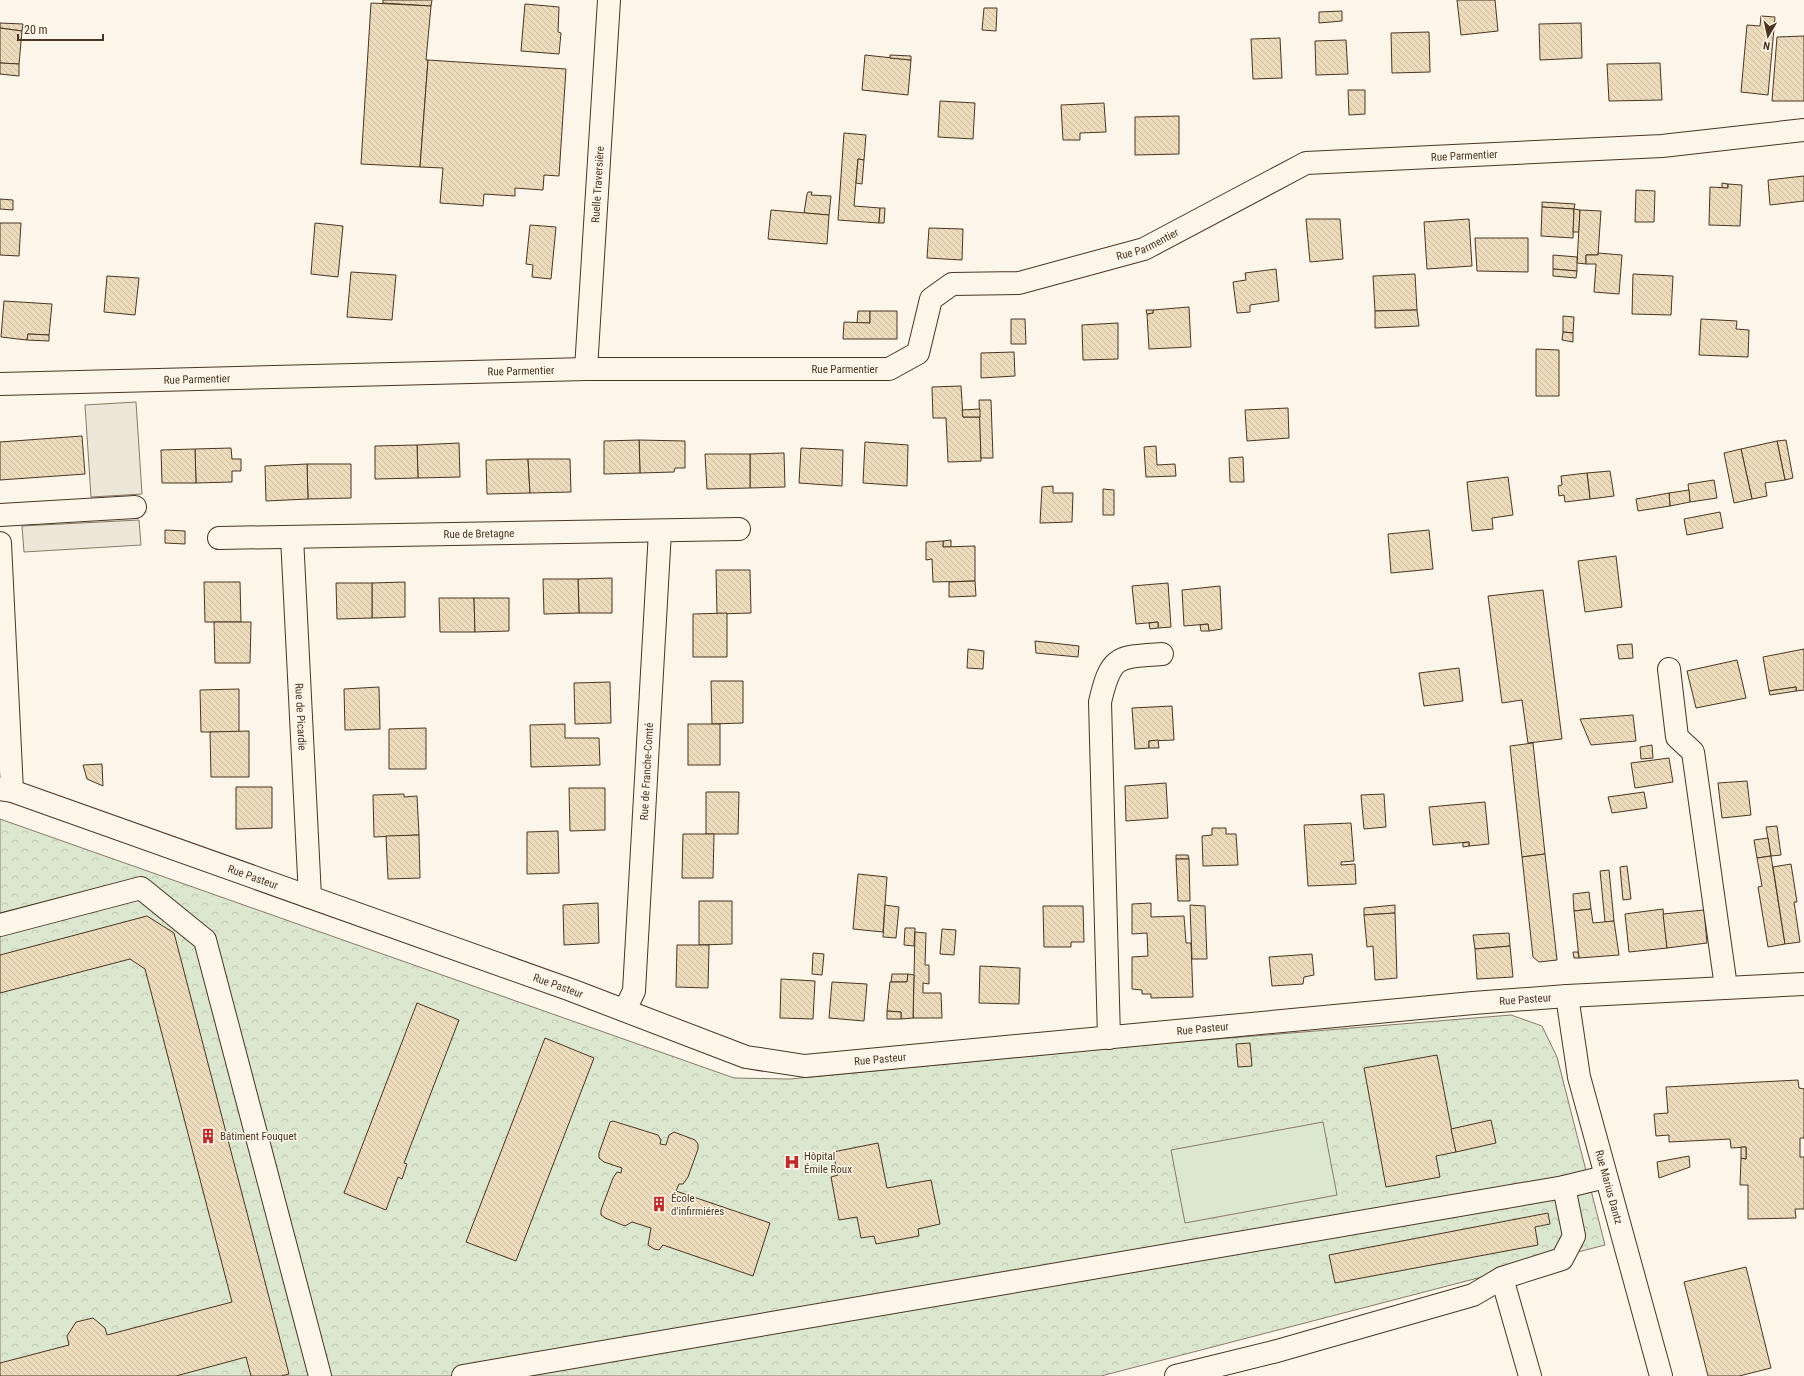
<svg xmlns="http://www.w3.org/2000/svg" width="1804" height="1376" font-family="'Roboto Condensed',sans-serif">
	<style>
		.forest { fill: url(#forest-crowns); stroke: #887966 }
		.garden { fill: #dce7d0; stroke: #887966 }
		.parking { fill: #ede7d9; stroke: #887966 }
		.building { fill: url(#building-back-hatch); stroke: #4a3520 }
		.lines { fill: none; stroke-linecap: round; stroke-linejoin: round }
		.minor-casing { stroke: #4a3520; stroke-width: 24 }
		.minor { stroke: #fbf6e9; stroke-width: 22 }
		.labels { text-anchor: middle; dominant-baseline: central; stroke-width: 3; stroke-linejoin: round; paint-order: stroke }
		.street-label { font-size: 11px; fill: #4a3520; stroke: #fbf6e9 }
		.poi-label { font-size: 11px; fill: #4a3520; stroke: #fbf6e9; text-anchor: start }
	</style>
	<defs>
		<pattern id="forest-crowns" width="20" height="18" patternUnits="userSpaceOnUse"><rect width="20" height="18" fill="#dce7d0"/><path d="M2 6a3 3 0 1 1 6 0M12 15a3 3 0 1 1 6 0" fill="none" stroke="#bec7b2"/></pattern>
		<pattern id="building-back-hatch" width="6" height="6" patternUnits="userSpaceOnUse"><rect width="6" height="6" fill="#ecdcbc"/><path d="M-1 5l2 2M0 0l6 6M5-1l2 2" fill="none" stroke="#ccbda1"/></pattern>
	</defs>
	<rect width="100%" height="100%" fill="#fbf6e9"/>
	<polygon class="forest" points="0,819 734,1078 790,1079 1144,1045 1511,1015 1542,1026 1557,1057 1605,1245 1101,1376 0,1376"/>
	<polygon class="garden" points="1323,1122 1337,1195 1185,1223 1171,1150"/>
	<g class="parking">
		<polygon points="136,402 142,494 91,497 85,405"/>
		<polygon points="139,520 141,545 24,552 22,526"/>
	</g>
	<g class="building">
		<polygon points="383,0 432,0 431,6 383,3"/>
		<polygon points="1457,0 1495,0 1498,31 1461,35"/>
		<polygon points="371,3 431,6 426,60 428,60 420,167 361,164"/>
		<polygon points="525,4 559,7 558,32 561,33 559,54 521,51"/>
		<polygon points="984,8 997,8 996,31 982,30"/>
		<polygon points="1342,11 1342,21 1319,23 1319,12"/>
		<polygon points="1761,16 1775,17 1768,95 1741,92 1747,25 1760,26"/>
		<polygon points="0,23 23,24 22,31 0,28"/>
		<polygon points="1581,23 1582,58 1540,60 1539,24"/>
		<polygon points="0,28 22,31 19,64 0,63"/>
		<polygon points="1429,32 1430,72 1392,73 1391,33"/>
		<polygon points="1804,36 1804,101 1772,101 1777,37"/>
		<polygon points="1280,38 1282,78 1253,79 1251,39"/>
		<polygon points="1346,40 1348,74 1316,75 1315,41"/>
		<polygon points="865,55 911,60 908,95 862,90"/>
		<polygon points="890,55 911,56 911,60 890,58"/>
		<polygon points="428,60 566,69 559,176 544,175 543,190 515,188 515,196 484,194 483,206 440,203 443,168 420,167"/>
		<polygon points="0,63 19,64 19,76 0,74"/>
		<polygon points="1660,63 1662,100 1609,101 1607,64"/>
		<polygon points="1348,90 1365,90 1365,114 1349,115"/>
		<polygon points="940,101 975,103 973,139 938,137"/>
		<polygon points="1104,103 1106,132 1080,133 1080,140 1063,140 1061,105"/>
		<polygon points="1179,116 1179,154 1135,155 1135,117"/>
		<polygon points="844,133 866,135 864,160 858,159 854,206 880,208 879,223 838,220"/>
		<polygon points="858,159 864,160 862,184 856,183"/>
		<polygon points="1804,176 1804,201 1770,205 1768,180"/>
		<polygon points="1722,183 1728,184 1728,188 1722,188"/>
		<polygon points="1728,184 1742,185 1740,226 1709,225 1710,187 1728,188"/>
		<polygon points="1636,190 1655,191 1654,222 1635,222"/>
		<polygon points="808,192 812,192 811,195 831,196 829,215 804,213 807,194"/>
		<polygon points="0,199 13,200 13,210 0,209"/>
		<polygon points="1542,202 1575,204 1574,209 1542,207"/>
		<polygon points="1542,207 1574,209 1573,238 1541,236"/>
		<polygon points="880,208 885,208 884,223 879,223"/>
		<polygon points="1574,209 1580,210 1579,232 1573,232"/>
		<polygon points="771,210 829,215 827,244 768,239"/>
		<polygon points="1580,210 1601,211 1598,255 1586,255 1586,264 1577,263"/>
		<polygon points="1306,219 1340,219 1343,259 1310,262"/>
		<polygon points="1469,219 1472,266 1427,269 1424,222"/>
		<polygon points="0,223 21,223 19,256 0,255"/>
		<polygon points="315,223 343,226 338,277 311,274"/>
		<polygon points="530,225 556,227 551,279 532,277 533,265 526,264"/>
		<polygon points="929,228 963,229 962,260 927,258"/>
		<polygon points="1475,238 1528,238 1528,272 1477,271"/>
		<polygon points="1598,253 1622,255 1619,294 1594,292 1596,264 1586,264 1586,255 1598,255"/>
		<polygon points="1553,255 1577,257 1577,271 1553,269"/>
		<polygon points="1276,269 1279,301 1250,305 1250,312 1237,313 1233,282 1246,280 1245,273"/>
		<polygon points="1553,269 1577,271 1576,278 1553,276"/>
		<polygon points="351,272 396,275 392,320 347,317"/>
		<polygon points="1415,274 1417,310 1375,311 1373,276"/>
		<polygon points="1633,274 1673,276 1671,315 1632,314"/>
		<polygon points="107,276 139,278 135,315 104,312"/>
		<polygon points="4,301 52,304 49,335 28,334 27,340 1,337"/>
		<polygon points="1189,307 1191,347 1149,349 1147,314 1153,313 1153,310"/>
		<polygon points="1146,310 1153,310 1153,313 1147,314"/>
		<polygon points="1417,310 1419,326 1375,328 1375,311"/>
		<polygon points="858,311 870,311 870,323 857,323"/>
		<polygon points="870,311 897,311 897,339 843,339 844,322 870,323"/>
		<polygon points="1563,316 1574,317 1573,333 1563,332"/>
		<polygon points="1011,319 1025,319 1026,344 1011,344"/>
		<polygon points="1701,319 1737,321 1736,329 1749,330 1748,357 1699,355"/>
		<polygon points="1118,323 1118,359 1083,360 1082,325"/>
		<polygon points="1563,332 1573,333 1573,342 1562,340"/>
		<polygon points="28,334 49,335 49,341 27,340"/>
		<polygon points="1536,349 1559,350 1559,396 1536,396"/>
		<polygon points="1014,352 1015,376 981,378 981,353"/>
		<polygon points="961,386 963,417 980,417 981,461 948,462 946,418 933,418 932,387"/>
		<polygon points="979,400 991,400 993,458 981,458"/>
		<polygon points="1288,408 1289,438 1247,441 1245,410"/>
		<polygon points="980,409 980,417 963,417 962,410"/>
		<polygon points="82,436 85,474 0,480 0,442"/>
		<polygon points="639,440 685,441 685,468 675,468 674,472 640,473"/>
		<polygon points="639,440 640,473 604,474 604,441"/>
		<polygon points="1786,440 1793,478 1785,480 1777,441"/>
		<polygon points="1777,441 1785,480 1765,483 1767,496 1752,499 1741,449"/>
		<polygon points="865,442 908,445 907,486 863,483"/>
		<polygon points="459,443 460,477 418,478 417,445"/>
		<polygon points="417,445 418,478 375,479 375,446"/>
		<polygon points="1156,446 1157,465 1175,464 1176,476 1146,477 1144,447"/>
		<polygon points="231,448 232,459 241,459 241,471 232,471 232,482 196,483 195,449"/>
		<polygon points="801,448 843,450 842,486 799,483"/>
		<polygon points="195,449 196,483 162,483 161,450"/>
		<polygon points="1741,449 1752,499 1734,503 1724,453"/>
		<polygon points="784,453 785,487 750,488 750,454"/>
		<polygon points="705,454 750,454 750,488 707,489"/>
		<polygon points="1243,457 1244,482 1230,482 1229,458"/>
		<polygon points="528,459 530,493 487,494 486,460"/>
		<polygon points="528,459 570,459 571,492 530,493"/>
		<polygon points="307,464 351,464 351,498 308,499"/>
		<polygon points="307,464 308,499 266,501 265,466"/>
		<polygon points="1610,471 1614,496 1590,499 1587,473"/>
		<polygon points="1587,473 1590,499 1565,502 1564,495 1559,496 1558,486 1562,485 1561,476"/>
		<polygon points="1508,477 1513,515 1492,518 1493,529 1472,531 1467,482"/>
		<polygon points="1714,480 1717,498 1690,502 1688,484"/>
		<polygon points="1053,486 1053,493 1073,493 1072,522 1040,523 1042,487"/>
		<polygon points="1103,489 1114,490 1114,515 1103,515"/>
		<polygon points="1689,490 1690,502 1670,506 1669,493"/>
		<polygon points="1669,493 1670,506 1638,511 1636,499"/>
		<polygon points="1720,512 1723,528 1687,535 1684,519"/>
		<polygon points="165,530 185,531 185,544 165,543"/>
		<polygon points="1429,530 1433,569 1391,573 1388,534"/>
		<polygon points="951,540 951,547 943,547 943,541"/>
		<polygon points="943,541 943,547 975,546 975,581 933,582 932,559 926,560 926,542"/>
		<polygon points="1616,556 1622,607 1585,612 1578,561"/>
		<polygon points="716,570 750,570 751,613 717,614"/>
		<polygon points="612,578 612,613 579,613 578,579"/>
		<polygon points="543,579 578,579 579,613 544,614"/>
		<polygon points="975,581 976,596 949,597 949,582"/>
		<polygon points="204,582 240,582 241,622 205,622"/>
		<polygon points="405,582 405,617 372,618 372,583"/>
		<polygon points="336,583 372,583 372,618 337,619"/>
		<polygon points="1168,583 1171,627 1158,628 1158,622 1136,624 1132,586"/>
		<polygon points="1220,586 1222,629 1209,631 1208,624 1184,626 1182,590"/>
		<polygon points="1543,590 1562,739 1528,743 1522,700 1502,703 1488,596"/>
		<polygon points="439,598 474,598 475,632 440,632"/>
		<polygon points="474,598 509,598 509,631 475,632"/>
		<polygon points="727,613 727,657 693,657 693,614"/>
		<polygon points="214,622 251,622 250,663 215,663"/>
		<polygon points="1158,622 1158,628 1150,629 1149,623"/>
		<polygon points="1208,624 1209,631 1201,631 1200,625"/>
		<polygon points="1035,641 1079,646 1078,657 1036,653"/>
		<polygon points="1632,644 1633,658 1619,659 1617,645"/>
		<polygon points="968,649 984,651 983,669 967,668"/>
		<polygon points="1804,649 1804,690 1796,691 1796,687 1769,691 1763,657"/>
		<polygon points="1737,660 1746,698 1696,708 1687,671"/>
		<polygon points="1459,668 1463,701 1424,706 1419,673"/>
		<polygon points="711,681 743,681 743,723 712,724"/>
		<polygon points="610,682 611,723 575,724 574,683"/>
		<polygon points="379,687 380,729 345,730 344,689"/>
		<polygon points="1796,687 1796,691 1770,695 1769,691"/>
		<polygon points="239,689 239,732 201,732 200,690"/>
		<polygon points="1172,706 1174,740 1149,741 1149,748 1135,749 1132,708"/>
		<polygon points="1633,715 1636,741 1591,745 1580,719"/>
		<polygon points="565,724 565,738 599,738 600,765 531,767 530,725"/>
		<rect x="688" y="724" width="32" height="41"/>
		<polygon points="426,728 426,769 389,769 389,729"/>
		<polygon points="249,731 249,777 211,777 210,732"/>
		<polygon points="1158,740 1159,748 1149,748 1149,741"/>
		<polygon points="1533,743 1545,854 1522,857 1510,746"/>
		<polygon points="1652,745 1653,758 1641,759 1640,747"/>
		<polygon points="1669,758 1673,782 1635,788 1631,763"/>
		<polygon points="102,764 103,786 87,779 83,765"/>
		<polygon points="1747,781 1751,815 1722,818 1718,783"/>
		<polygon points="1166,783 1168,818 1126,821 1125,786"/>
		<polygon points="236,787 272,787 272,828 236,829"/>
		<polygon points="569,788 605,788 605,830 570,831"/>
		<polygon points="706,792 739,792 738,834 706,834"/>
		<polygon points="1644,792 1647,808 1612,813 1608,797"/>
		<polygon points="404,794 404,797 417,796 419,835 374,837 373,795"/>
		<polygon points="1384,794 1386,827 1364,829 1361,795"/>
		<polygon points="1485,802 1489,844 1469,846 1469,842 1433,845 1429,807"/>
		<polygon points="1351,823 1354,861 1341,862 1341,865 1355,864 1356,884 1308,886 1304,825"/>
		<polygon points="1777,826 1781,855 1771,856 1766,827"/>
		<polygon points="1212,828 1226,828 1226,834 1236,834 1238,865 1203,866 1202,836 1212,835"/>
		<polygon points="558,831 559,873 527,874 527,832"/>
		<polygon points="683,834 714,834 713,878 682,878"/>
		<polygon points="419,835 420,878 388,879 386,836"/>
		<polygon points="1768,838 1771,856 1757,858 1754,840"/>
		<polygon points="1469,842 1469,846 1463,847 1463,843"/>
		<polygon points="1545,854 1557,960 1539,962 1533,957 1522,857"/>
		<polygon points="1176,855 1188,855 1189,859 1176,859"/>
		<polygon points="1771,856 1785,944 1768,947 1758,887 1762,886 1757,858"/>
		<polygon points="1176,859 1189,859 1190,901 1178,901"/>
		<polygon points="1791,864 1797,902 1794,902 1800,942 1785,944 1773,867"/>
		<polygon points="1627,866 1631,899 1623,900 1620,867"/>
		<polygon points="1609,870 1614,921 1605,922 1600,871"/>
		<polygon points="858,874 887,877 883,932 853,929"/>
		<polygon points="1589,892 1591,909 1574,911 1573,894"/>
		<polygon points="699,901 732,901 732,944 699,945"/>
		<polygon points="598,903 599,943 564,945 563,905"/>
		<polygon points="1151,903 1151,917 1184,916 1186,943 1191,943 1193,997 1151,998 1151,994 1142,994 1142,990 1132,989 1132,957 1148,956 1147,933 1132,934 1132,904"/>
		<polygon points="885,905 899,907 896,938 883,937"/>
		<polygon points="1190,905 1205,906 1207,959 1192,959"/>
		<polygon points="1395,905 1395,913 1364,915 1364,908"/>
		<polygon points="1043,906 1083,906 1084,942 1071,942 1071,947 1044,947"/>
		<polygon points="1591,909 1593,923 1614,921 1619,955 1579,958 1574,911"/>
		<polygon points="1663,909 1667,948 1629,952 1625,914"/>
		<polygon points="1704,910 1707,943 1667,948 1663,914"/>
		<polygon points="1395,913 1397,978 1375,980 1373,946 1367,947 1364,915"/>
		<polygon points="147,916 174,933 289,1374 281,1376 251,1376 246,1357 176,1376 0,1376 0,1363 69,1345 67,1336 76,1322 93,1318 105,1328 107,1335 232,1302 145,969 130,959 0,993 0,955"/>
		<polygon points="905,928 915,928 914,946 904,945"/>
		<polygon points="942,929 956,930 954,955 940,954"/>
		<polygon points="915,932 926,933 925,965 929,965 929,984 923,983 923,993 941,993 942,1018 913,1018"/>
		<polygon points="1509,933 1510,946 1475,949 1473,935"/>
		<polygon points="677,945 709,945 708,988 676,987"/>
		<polygon points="1510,946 1513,977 1477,979 1475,949"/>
		<polygon points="1573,952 1578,952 1579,958 1574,958"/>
		<polygon points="813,953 824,954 822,975 812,974"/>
		<polygon points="1312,954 1314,975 1304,977 1303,984 1272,986 1269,957"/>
		<polygon points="980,966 1020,968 1019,1004 979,1003"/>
		<polygon points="892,974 908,974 907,982 891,982"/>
		<polygon points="908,974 914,975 913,1018 901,1019 901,1012 887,1011 890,982 907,982"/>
		<polygon points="781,979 815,981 813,1019 780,1018"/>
		<polygon points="832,982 867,984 864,1021 829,1018"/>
		<polygon points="417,1003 459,1020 404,1163 407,1164 402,1179 398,1177 386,1210 344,1193"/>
		<polygon points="887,1011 901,1012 901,1019 887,1019"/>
		<polygon points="545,1038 594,1058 516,1261 466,1242"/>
		<polygon points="1250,1043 1252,1066 1238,1067 1236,1044"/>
		<polygon points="1437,1055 1456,1152 1436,1156 1440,1177 1386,1187 1364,1068"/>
		<polygon points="1798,1080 1799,1088 1804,1089 1804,1138 1800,1138 1800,1157 1804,1157 1804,1209 1795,1209 1796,1218 1748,1219 1748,1185 1740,1185 1741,1158 1746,1159 1746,1147 1731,1148 1730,1139 1669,1142 1669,1135 1656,1136 1654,1114 1668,1113 1666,1087"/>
		<polygon points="1491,1120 1496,1143 1456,1152 1451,1129"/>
		<polygon points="613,1121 658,1135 661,1140 660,1144 666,1145 669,1135 674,1132 695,1140 698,1144 698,1149 688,1177 683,1184 679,1184 676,1191 770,1223 753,1276 663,1245 659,1250 654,1249 648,1245 651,1228 632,1222 625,1226 605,1218 601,1215 601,1210 613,1178 617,1172 621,1173 622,1168 604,1162 599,1158 599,1153 609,1125 610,1122"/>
		<polygon points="878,1143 887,1188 931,1180 940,1224 918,1229 919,1236 876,1244 874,1236 861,1238 857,1217 839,1220 831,1177 838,1175 833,1152"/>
		<polygon points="1741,1147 1746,1147 1746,1159 1741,1158"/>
		<polygon points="1689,1156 1690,1167 1659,1178 1657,1162"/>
		<polygon points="1548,1213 1550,1224 1535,1227 1538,1245 1335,1283 1329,1255"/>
		<polygon points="1746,1267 1771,1368 1739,1376 1708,1376 1684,1282"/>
	</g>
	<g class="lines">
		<defs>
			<g id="minor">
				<path id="s1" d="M586,369L609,0"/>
				<path id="s2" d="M0,384L586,369H889L918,353L931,299L952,284L1019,283L1144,249L1306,163L1662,146L1804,130"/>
				<polyline points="0,515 135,507"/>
				<path id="s3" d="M292,537L310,897"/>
				<path id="s4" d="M219,538L739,529"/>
				<polyline points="0,543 12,791"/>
				<polyline points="1669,669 1677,737 1693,752 1726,987"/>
				<path id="s5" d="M0,789L12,791L571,990L746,1057L805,1066L1473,1003L1567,996L1804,984"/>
				<polyline points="0,925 141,888 205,940 320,1376"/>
				<path id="s6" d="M1567,996L1579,1077L1661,1376"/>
				<path id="s7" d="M625,1010L634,991L660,531"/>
				<path d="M1109,1038L1100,702C1111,655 1117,657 1162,654"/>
				<polyline points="1502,1278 1530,1376"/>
				<polyline points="463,1376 1564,1187 1605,1177"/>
				<polyline points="1176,1376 1277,1351 1473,1295 1502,1278 1562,1259 1574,1236 1564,1187"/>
			</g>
		</defs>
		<use href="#minor" class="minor-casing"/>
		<use href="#minor" class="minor"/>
	</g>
	<defs>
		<symbol id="building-bare" viewBox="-9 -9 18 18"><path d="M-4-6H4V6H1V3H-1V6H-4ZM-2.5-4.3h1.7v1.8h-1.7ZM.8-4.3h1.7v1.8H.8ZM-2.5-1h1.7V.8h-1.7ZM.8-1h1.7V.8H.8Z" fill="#c62828" stroke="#fbf6e9" stroke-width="2.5" paint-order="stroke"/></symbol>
		<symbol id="hospital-bare" viewBox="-9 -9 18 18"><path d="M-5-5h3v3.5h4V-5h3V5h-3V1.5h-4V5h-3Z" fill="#c62828" stroke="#fbf6e9" stroke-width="2.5" paint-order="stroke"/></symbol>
	</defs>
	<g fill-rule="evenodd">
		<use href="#building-bare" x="197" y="1125" width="22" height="22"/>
		<use href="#hospital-bare" x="781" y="1151" width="22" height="22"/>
		<use href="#building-bare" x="648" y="1193" width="22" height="22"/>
	</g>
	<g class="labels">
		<g class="street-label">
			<text stroke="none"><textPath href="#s2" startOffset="1542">Rue Parmentier</textPath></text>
			<text stroke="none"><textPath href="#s1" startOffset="185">Ruelle Traversière</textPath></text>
			<text stroke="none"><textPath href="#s2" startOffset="1205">Rue Parmentier</textPath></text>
			<text stroke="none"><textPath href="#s2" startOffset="845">Rue Parmentier</textPath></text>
			<text stroke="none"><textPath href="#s2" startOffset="521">Rue Parmentier</textPath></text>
			<text stroke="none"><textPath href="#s2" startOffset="197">Rue Parmentier</textPath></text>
			<text stroke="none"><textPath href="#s4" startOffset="260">Rue de Bretagne</textPath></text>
			<text stroke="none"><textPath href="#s3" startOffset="180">Rue de Picardie</textPath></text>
			<text stroke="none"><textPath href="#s7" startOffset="241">Rue de Franche-Comté</textPath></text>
			<text stroke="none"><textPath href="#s5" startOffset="268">Rue Pasteur</textPath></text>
			<text stroke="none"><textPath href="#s5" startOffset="592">Rue Pasteur</textPath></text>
			<text stroke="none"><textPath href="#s5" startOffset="1576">Rue Pasteur</textPath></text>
			<text stroke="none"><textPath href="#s5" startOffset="1252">Rue Pasteur</textPath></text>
			<text stroke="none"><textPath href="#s5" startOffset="928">Rue Pasteur</textPath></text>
			<text stroke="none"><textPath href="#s6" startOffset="196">Rue Marius Dantz</textPath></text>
		</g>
		<g class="poi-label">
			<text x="220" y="1136">Bâtiment Fouquet</text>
			<text x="804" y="1156">Hôpital<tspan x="804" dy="13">Émile Roux</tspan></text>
			<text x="671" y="1198">École<tspan x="671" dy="13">d'infirmiéres</tspan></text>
		</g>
	</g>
	<g transform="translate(1768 36) rotate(189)" stroke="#fbf6e9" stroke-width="3" paint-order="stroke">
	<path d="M0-3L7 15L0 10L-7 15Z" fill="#4a3520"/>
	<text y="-6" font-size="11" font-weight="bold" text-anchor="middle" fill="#4a3520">N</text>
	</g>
	<path d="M18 34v6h85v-6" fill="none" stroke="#4a3520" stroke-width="2"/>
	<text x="24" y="34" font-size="12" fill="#4a3520" stroke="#fbf6e9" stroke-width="3" paint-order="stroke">20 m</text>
</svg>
